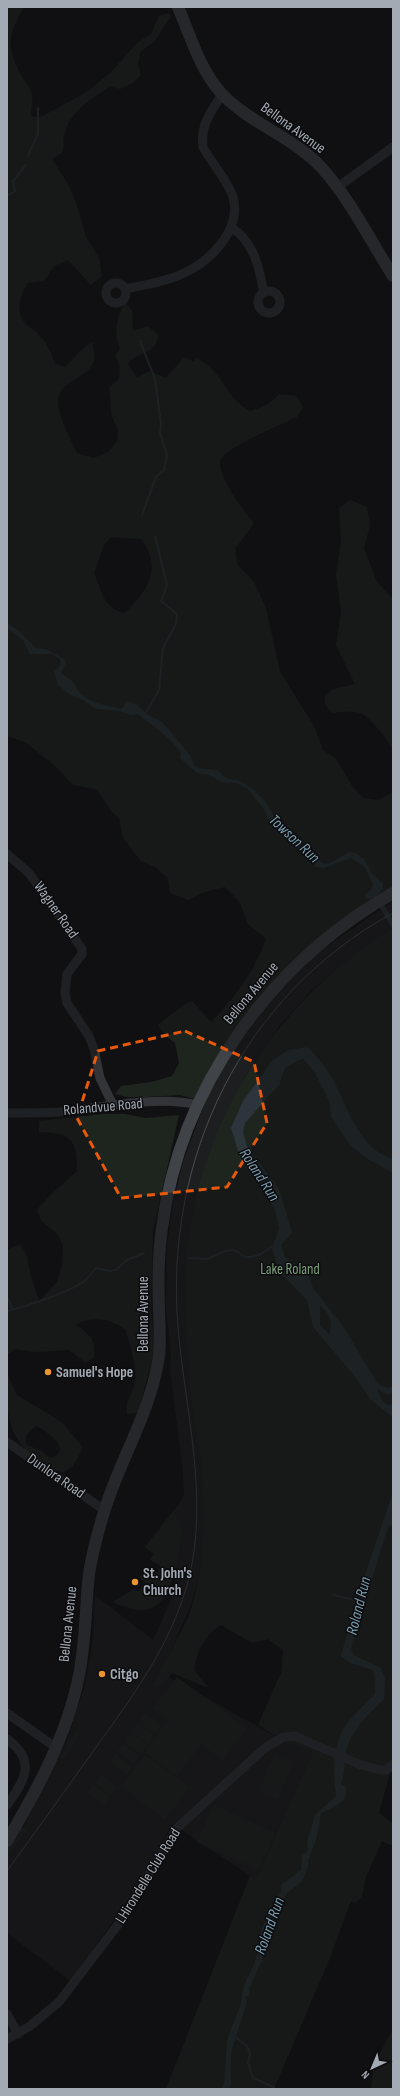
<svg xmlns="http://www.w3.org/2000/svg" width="400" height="2096" font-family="'Sofia Sans Condensed',sans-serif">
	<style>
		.built { fill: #1d1e20 }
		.green { fill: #1e251e; fill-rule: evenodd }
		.water { fill: #2b353b; fill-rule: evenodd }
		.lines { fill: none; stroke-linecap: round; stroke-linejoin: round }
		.stream { stroke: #2b353b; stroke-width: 2 }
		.street { stroke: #323438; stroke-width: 9 }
		.secondary { stroke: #404347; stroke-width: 12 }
		.tram { stroke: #494c50; stroke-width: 1 }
		.marked { fill: none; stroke: #e8590c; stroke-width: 3; stroke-dasharray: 8 5; stroke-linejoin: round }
		.poi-dot { fill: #ec9530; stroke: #0c0c0e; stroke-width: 1.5 }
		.labels { text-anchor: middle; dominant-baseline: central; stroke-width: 3; stroke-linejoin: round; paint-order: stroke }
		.street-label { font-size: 15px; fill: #a3aab3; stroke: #0c0c0e }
		.park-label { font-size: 15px; fill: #7c9e7a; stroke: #0c0c0e }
		.poi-label { font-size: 15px; font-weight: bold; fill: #a3aab3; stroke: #0c0c0e; text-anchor: start }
		.water-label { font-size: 16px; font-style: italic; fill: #7a9cae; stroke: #0c0c0e }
	</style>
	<rect width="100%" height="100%" fill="#111113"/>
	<polygon class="built" points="393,901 393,927 351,957 311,991 280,1025 244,1078 209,1153 201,1180 187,1259 186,1292 203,1458 206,1533 198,1579 192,1602 161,1673 291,1745 313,1752 256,1879 210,1849 198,1843 194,1838 172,1824 139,1884 71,1981 7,1933 7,1853 22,1830 67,1740 85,1685 93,1640 95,1595 153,1640 172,1598 181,1543 180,1524 174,1510 184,1496 183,1471 170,1369 171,1354 166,1308 167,1246 173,1203 183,1162 205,1102 230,1056 271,1000 319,952"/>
	<g class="green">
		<path d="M10,7H24C8,34 6,47 21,75C24,81 30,88 32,94C33,101 31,109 31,116L39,118L87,92L111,72L137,43L151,34L159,16L168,13L171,16L155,41L140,52L138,64L141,75L133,83L120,89L110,86C92,99 72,109 65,132C62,139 65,146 62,153L52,159L68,184L78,208L86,237L99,258L102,276L91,285L68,260L54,266L44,281L28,283C20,295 14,312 26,324C29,328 35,330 38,334C47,342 51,353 55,364L65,367C76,358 79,348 93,342C93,347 95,356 94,361C88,379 59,379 58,401C58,418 70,437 77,453L94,458L108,452L117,442L118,430L112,417L109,388L119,378L120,366L115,356L120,349C114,333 116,318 125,303L132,310L133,331L148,326L158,335C156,357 137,350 128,364L137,378L149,371L166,378L184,357L194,362L196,358C223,370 223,396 250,411C262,408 270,404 279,394L297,396L303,408L297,417C282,424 227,447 221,459C215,473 244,512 254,523L235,549L237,564L254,582L266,608L280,672L314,726L323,750L336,759L352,786L363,798L378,800L393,792V888C366,907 336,924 311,945C261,988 224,1041 195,1099L180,1095L146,1097H127L115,1094L121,1086L151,1082L172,1076L179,1063L175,1043L165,1035L158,1025L185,1004L192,1001L211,1022C234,999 255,970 266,939L248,924L239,901L225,887L204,892L188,900L170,893L168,878L157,868L141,861L123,838L119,818L112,812L96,789L73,785L54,765L25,742L7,736V10ZM111,537L141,539C163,568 148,591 125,613C103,608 102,592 94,573L104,545Z"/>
		<path d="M350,500L367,507L370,525L364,548L377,582L393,599V768C393,762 394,754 392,749C389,741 370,717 362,714C352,710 342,712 332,713L325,704V697L333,689L355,684L336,645L341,612L336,574L341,542L339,508Z"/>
		<path d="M393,927V1762L379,1813L393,1824V1846L382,1841L365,1879L362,1897L355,1903L351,1901L329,1960L274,2089H166L250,1876L256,1879L313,1752L291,1745L258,1725L281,1673L283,1653V1650L268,1639L252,1643L221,1625C204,1635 197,1651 194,1670L209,1688L172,1673L158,1687H152L189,1616C206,1563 206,1509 200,1453C197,1429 191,1405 190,1381C186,1333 182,1282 189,1235C208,1104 283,998 393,927Z"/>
		<path d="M104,1114H125L146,1118L179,1115L153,1231L151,1310L155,1348L138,1413L127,1414C125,1396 134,1395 135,1382C137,1365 130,1346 126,1330C111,1318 93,1316 76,1324C89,1336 96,1337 94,1357L86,1363L69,1350L36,1352L15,1349L7,1355V1251L14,1246L21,1245L27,1256L30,1273L39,1301L57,1282L62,1267L63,1245L58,1235L41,1220L37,1210C48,1195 64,1184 77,1171C77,1138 71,1133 39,1132V1121Z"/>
		<path d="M7,1358L8,1376L17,1395L63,1423L83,1448L73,1466L64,1472C53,1471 46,1467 37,1460C1,1434 7,1398 7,1358ZM36,1426C46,1430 75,1451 50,1458L42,1451L27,1445C23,1435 29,1432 36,1426Z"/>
		<path d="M174,1510C176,1515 179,1520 180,1524C185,1545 172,1604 149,1609C136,1612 124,1607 113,1602L134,1589L139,1591L145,1582L140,1578L145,1569L157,1573L161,1566L150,1560L154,1554L145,1547Z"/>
		<polygon points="177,1677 246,1728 223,1760 201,1744 177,1776 145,1752 168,1720 153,1709"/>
		<polygon points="145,1713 161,1725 155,1734 139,1722"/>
		<polygon points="138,1723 154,1735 148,1744 131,1732"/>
		<polygon points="77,1731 80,1733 63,1760 60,1758"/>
		<polygon points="131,1734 147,1745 141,1754 125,1742"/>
		<polygon points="123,1744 139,1756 134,1764 117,1752"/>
		<polygon points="115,1754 132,1766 126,1774 110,1762"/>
		<polygon points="274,1754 293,1762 278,1799 259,1792"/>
		<polygon points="145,1755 189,1787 165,1819 122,1787"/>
		<polygon points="101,1775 117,1787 111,1795 95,1783"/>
		<polygon points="93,1785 110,1797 104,1805 88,1793"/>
		<polygon points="214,1805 275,1833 259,1870 197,1842"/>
		<polygon points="20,1827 28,1828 7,1856 7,1849"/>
		<polygon points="393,2030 393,2089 371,2089 374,2063"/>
	</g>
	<g class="water">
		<path d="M7,623L19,631L36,648L48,650L64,659L66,663L61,673C65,676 70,679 74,683C76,685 76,689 78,691C90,704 107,705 122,709L127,701L136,704L147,714L162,722L191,756L194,766C202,770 207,769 215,770C220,770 222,775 225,777C230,780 236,779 240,781C257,790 273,807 277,825L288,833L298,844L307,848L322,863L328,864L350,852L355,853L364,859L372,873L383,884V889L378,894L393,920V930L374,897L369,899L366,898L365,894L371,890L373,884L364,866L351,858L324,868L316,867L313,859L306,851L297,848L270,823L264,809L248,789L237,783L222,782L209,775L197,773L180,758L181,753C167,734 155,728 138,714L131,715L119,711L96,709L83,700L71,695L58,685L54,672L61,664L60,659L52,654H30L23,640L7,628Z"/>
		<path d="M308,1047C315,1055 323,1063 329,1073C347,1101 356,1149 393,1159V1173L366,1158L351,1146L331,1117L330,1103L315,1073L303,1058L285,1068L279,1085L245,1123L243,1132L247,1146L279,1189L292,1233L281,1245L285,1257L308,1274L313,1288L343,1326L377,1383L387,1388L393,1386V1393L388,1395L377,1389L382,1400L387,1405L393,1404V1417L371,1400L353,1374L313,1327L307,1300L279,1271L272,1248L279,1229L276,1212L261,1185L242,1163L231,1128L243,1101L273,1060L288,1050ZM320,1306C329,1311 334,1325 329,1334L320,1325Z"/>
		<path d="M393,1492V1524L388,1527L364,1605L357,1621L351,1649L354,1655L381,1668L385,1678L384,1699C368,1715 351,1730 346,1752C344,1762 345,1774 341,1783L342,1786L345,1785C350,1805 333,1805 321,1814L316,1840L308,1861L309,1864L302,1881L287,1893L270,1927L262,1959L263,1962H261L249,1989L250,1992L249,1996L245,1997L247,2002L231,2052V2085L229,2089H222L224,2084L227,2040L241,2003L244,1985L254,1965L260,1943L259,1938L262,1928L281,1891L282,1884L301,1870L302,1856L308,1850L307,1842L315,1815L336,1796C333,1773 332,1744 347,1724C355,1713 365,1704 375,1694V1678L373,1670L350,1663L341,1656L355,1605Z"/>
	</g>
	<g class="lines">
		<g class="stream">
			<polyline points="28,156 38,134 38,108"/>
			<polyline points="7,196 15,191 13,181 26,165"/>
			<polyline points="140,341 155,379 161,424 160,433 167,455 164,470 156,477 142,515"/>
			<polyline points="145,714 159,690 163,648 176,624 177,614 161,601 167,585 155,536"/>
			<polyline points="189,1258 207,1259 225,1251 234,1250 245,1257 251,1257 261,1254 274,1245"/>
			<polyline points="7,1297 13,1310"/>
			<path d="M7,1311C22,1308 71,1291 83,1282C88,1278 92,1273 96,1268L109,1271L116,1270L127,1260L144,1253"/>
			<polyline points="333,1595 359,1601"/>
			<polyline points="234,2036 247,2046 250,2053 248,2063 253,2078 274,2087"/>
		</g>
		<g class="street">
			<polyline points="338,187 393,147"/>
			<path d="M231,227C254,242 259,267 264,293"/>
			<circle cx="116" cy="293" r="10"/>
			<path d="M125,289C144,285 166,282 184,273C211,261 242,229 233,197C228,181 211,162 203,147C200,125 211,112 222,94"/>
			<circle cx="269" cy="302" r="11"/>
			<polyline points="7,854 29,873 82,949 82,954 67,974 65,993 67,1003 89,1036 94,1049 100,1078 113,1105"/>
			<path d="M7,1113C24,1113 42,1113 59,1112C100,1108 159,1095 198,1105"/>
			<polyline points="7,1442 104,1510"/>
			<polyline points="7,1713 55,1747"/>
			<path d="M7,1739C37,1761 25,1780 7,1805"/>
			<polyline points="7,2014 18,2034"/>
			<polyline points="7,2039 30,2026 59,2002 120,1922 177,1828 266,1747 284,1737 295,1736 361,1765 380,1770 386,1770 393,1765"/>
		</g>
		<g class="secondary">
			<path d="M178,7C191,37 199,68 221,93C249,123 293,137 321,167C350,199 370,240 393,276"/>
			<path d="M7,1841C36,1792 66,1737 78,1680C86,1645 85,1609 89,1574C92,1553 98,1532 104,1512C120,1459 151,1412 159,1356C161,1341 159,1324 159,1308C158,1281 158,1255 162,1228C180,1088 271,962 393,893"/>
		</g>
		<path class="tram" d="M7,1871C36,1831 65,1791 94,1750C133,1696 172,1644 189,1578C209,1496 185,1410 178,1327C164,1159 242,995 393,913"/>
	</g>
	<path d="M0 0H400V2096H0ZM185,1031L254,1062L267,1123L227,1187L121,1198L77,1118L98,1051Z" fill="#111113" fill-opacity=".55" fill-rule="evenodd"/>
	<path class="marked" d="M185,1031L254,1062L267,1123L227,1187L121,1198L77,1118L98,1051Z"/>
	<g class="poi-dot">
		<circle cx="48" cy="1372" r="4"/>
		<circle cx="135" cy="1582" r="4"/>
		<circle cx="102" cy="1674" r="4"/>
	</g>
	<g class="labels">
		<g class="street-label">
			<text transform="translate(293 128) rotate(36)">Bellona Avenue</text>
			<text transform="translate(56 910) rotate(55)">Wagner Road</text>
			<text transform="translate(251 993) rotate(-50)">Bellona Avenue</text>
			<text transform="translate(103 1107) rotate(-5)">Rolandvue Road</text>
			<text transform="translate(143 1314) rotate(-90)">Bellona Avenue</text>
			<text transform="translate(56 1476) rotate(35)">Dunlora Road</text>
			<text transform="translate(68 1624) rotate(-84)">Bellona Avenue</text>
			<text transform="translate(148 1876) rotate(-58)">LHirondelle Club Road</text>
		</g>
		<g class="park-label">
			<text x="290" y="1269">Lake Roland</text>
		</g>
		<g class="poi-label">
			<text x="56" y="1372">Samuel's Hope</text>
			<text x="143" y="1573">St. John's<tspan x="143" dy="17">Church</tspan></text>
			<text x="110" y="1674">Citgo</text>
		</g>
		<g class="water-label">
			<text transform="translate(294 839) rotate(43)">Towson Run</text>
			<text transform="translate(259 1175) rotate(57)">Roland Run</text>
			<text transform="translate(359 1606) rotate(-76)">Roland Run</text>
			<text transform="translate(270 1926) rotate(-70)">Roland Run</text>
		</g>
	</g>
	<rect width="400" height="2096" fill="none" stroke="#a3aab3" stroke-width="16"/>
	<g transform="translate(372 2068) rotate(224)" stroke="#0c0c0e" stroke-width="3" paint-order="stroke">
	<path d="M0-3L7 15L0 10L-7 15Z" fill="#a3aab3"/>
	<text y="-6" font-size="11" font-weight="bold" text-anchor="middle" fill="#a3aab3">N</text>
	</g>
</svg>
